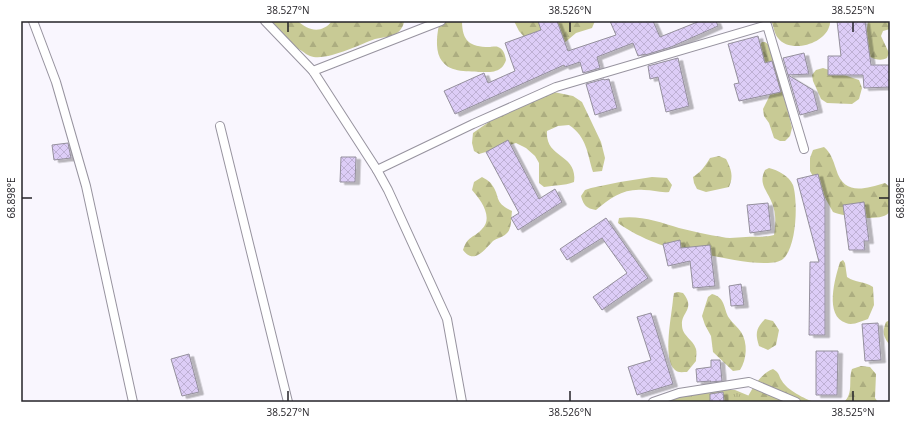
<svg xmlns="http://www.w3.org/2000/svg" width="911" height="423" font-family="'Open Sans',sans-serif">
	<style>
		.grass { fill: url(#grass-tufts) }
		.forest { fill: url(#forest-firs) }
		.building { fill: url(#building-cross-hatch); stroke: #948f9c; filter: url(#shadow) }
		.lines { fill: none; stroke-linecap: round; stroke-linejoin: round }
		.lane-casing { stroke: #97939f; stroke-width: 10 }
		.lane { stroke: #fff; stroke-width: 8 }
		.ticks { fill: none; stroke: #252328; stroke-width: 1.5 }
		.neatline { fill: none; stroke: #252328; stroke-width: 1.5 }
		.ticks-label { font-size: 10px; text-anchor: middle; fill: #252328 }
	</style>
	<defs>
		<pattern id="grass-tufts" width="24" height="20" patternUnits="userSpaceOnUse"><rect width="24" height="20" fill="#c8ca95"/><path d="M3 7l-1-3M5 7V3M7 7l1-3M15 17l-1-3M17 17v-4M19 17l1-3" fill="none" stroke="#acad80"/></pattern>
		<pattern id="forest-firs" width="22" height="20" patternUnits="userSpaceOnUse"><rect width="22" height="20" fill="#c8ca95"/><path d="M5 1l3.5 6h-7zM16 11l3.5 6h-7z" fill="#acad80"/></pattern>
		<pattern id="building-cross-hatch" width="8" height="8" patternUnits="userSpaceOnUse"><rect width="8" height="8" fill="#ddcdf7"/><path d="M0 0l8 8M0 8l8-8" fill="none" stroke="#beb0d4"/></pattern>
		<filter id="shadow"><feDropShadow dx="4.5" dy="2.5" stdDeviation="0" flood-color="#0004"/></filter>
	</defs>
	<rect width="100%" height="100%" fill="#f9f6fe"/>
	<polygon class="grass" points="717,389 735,390 764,402 651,402"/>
	<g class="forest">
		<path d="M272,21H298C308,31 322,34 332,21H404C404,26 400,31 396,34C390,38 382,37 375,39C360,44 326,62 310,56C307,55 305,53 302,51C285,42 283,35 272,21Z"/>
		<path d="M440,21H462C462,41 470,47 489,47C491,47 496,46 498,47C504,49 505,55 506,60C505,63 503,67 501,68C495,73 487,72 480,72C466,71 448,73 440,58C435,48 437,32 440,21Z"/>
		<polygon points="514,21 595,21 592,28 576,33 563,44 526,39 519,31"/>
		<path d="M771,21H830C830,23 830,25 829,27C824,44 790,54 778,38C774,34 774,26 771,21Z"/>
		<path d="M868,21H890V29L883,31L881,36L889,53L887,58C883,60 880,60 875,59C860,55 867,32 868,21Z"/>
		<polygon points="762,42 765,42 769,45 789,115 792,128 790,136 785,141 780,141 774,138 769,123 764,116 763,109 773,89 747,62"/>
		<polygon points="823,68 859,80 862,88 859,99 852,104 827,103 821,99 813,81 812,75 816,70"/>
		<path d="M549,91L573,96L582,102L601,142L605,158L602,171L593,172C587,153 587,137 569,125L558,126L547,131C545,159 578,153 574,182C564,186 554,185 544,187L539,183V163L535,156L526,148L516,143L479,154L474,151L472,143L473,133L516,103Z"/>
		<path d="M824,147C831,153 833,160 836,169C844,196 864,189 885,183L890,187C890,194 892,205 889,212C884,223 842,216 833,212L810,171V158L813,150Z"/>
		<path d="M719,156L726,159C731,169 734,176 729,187L706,192L697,189L694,183L693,177C701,172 705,166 710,158Z"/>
		<path d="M769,168C778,170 789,176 793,185C798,201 797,247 783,259C770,271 700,253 682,249C674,247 664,247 656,243C643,238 629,231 618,223L619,218C640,215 659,222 679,228C693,231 708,235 722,237C730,239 738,237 746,237C756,236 764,238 774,235C776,225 776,212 772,203C767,190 758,184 765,170Z"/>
		<path d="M482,177C485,179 490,181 492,185C501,197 493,202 512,211C511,218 512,228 507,233C504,237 497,238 493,241C484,250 474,265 463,250C468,235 473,239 482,229C494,217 480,199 472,190L474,182Z"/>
		<path d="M652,177L667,178L672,185L669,192C660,193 653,190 644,190C624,188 610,198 596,210C586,208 584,206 581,196L585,190L591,188L620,182Z"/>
		<path d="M843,260L845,263L847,277C856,283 864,281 873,287L874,305L868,319C861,321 853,326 846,323C824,316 835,278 840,262Z"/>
		<path d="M678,292L683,293C696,309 681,312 682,325C682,336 693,339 696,349C697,352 696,357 696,361L687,372C682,372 678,373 675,370C662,359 672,314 673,299L674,293Z"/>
		<path d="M712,294C726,298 723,308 729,318C732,323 738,327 741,332C748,343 747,359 740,370L733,371L713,352L711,336L705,325L702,316L708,297Z"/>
		<path d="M765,319L773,321L779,330L776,345L768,350L759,346C755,333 756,329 765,319Z"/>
		<path d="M890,320V345C883,337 882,332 886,322Z"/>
		<path d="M861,366L870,367L876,374L875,398L878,402H844C854,393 848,380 852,369Z"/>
		<path d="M773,369C780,373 778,375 782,381C787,390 805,399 814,402H745C752,389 760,374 773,369Z"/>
	</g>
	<g class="building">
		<polygon points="538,21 557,21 568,51 616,35 610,21 653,21 660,37 700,21 716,21 718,26 671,47 645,55 645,54 638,56 633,43 597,57 600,68 583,73 580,62 565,67 564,65 455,114 444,91 484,73 488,83 515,71 505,43 541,30"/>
		<polygon points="837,21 865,21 871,65 890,65 890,87 864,88 863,75 828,75 828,56 841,56"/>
		<polygon points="758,36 765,63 772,61 781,92 739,101 734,84 739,83 728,44"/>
		<polygon points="804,53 809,74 788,75 783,58"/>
		<polygon points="678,58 689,106 666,112 658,77 650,79 648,66"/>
		<polygon points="788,75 813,90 818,110 800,115"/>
		<polygon points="604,79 604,80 609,79 617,108 595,115 586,84"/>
		<polygon points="508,140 539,199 555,189 562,202 518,230 511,218 519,213 486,152"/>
		<polygon points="68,143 71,158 54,160 52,145"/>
		<polygon points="341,157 356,157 355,182 340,182"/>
		<polygon points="818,174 825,200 825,335 809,335 810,262 819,262 797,179"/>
		<polygon points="864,202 869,241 864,241 865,250 849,250 843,205"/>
		<polygon points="768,203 771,230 750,233 747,205"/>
		<polygon points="606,218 648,278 602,310 593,297 627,273 602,238 567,260 560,249"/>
		<polygon points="680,240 681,248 710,245 715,286 693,288 690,261 668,266 663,244"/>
		<polygon points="741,284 744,305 731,306 729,286"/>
		<polygon points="651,313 673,384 637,395 628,367 651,360 637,317"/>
		<polygon points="878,323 881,360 865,361 862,324"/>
		<polygon points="816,351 838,351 837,395 816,395"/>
		<polygon points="189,354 199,392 182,396 171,359"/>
		<polygon points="711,360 720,360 722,381 710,382 711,381 697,382 696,369 711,367"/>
		<polygon points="723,392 724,402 710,402 710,394"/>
	</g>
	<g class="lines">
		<defs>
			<g id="lane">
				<polyline points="33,21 56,82 86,186 133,402"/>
				<polyline points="265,21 313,71 377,170"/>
				<polyline points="313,71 441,21"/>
				<polyline points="220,126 288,402"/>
				<polyline points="462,402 447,319 388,190 377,170 473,124 556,87 767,25 804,149"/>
				<polyline points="653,402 679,393 749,382 796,402"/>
			</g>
		</defs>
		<use href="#lane" class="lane-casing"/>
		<use href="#lane" class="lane"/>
	</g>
	<path class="ticks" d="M288,22V32M570,22V32M853,22V32M22,198H32M879,198H889M288,391V401M570,391V401M853,391V401"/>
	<rect width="911" height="423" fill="none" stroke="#ffffff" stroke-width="44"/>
	<rect x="22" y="22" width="867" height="379" class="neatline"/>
	<g class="ticks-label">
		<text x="288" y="14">38.527°N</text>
		<text x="570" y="14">38.526°N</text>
		<text x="853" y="14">38.525°N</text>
		<text transform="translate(900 198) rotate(-90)" y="4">68.898°E</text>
		<text transform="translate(11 198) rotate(-90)" y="4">68.898°E</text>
		<text x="288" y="416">38.527°N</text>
		<text x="570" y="416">38.526°N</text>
		<text x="853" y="416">38.525°N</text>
	</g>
</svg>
